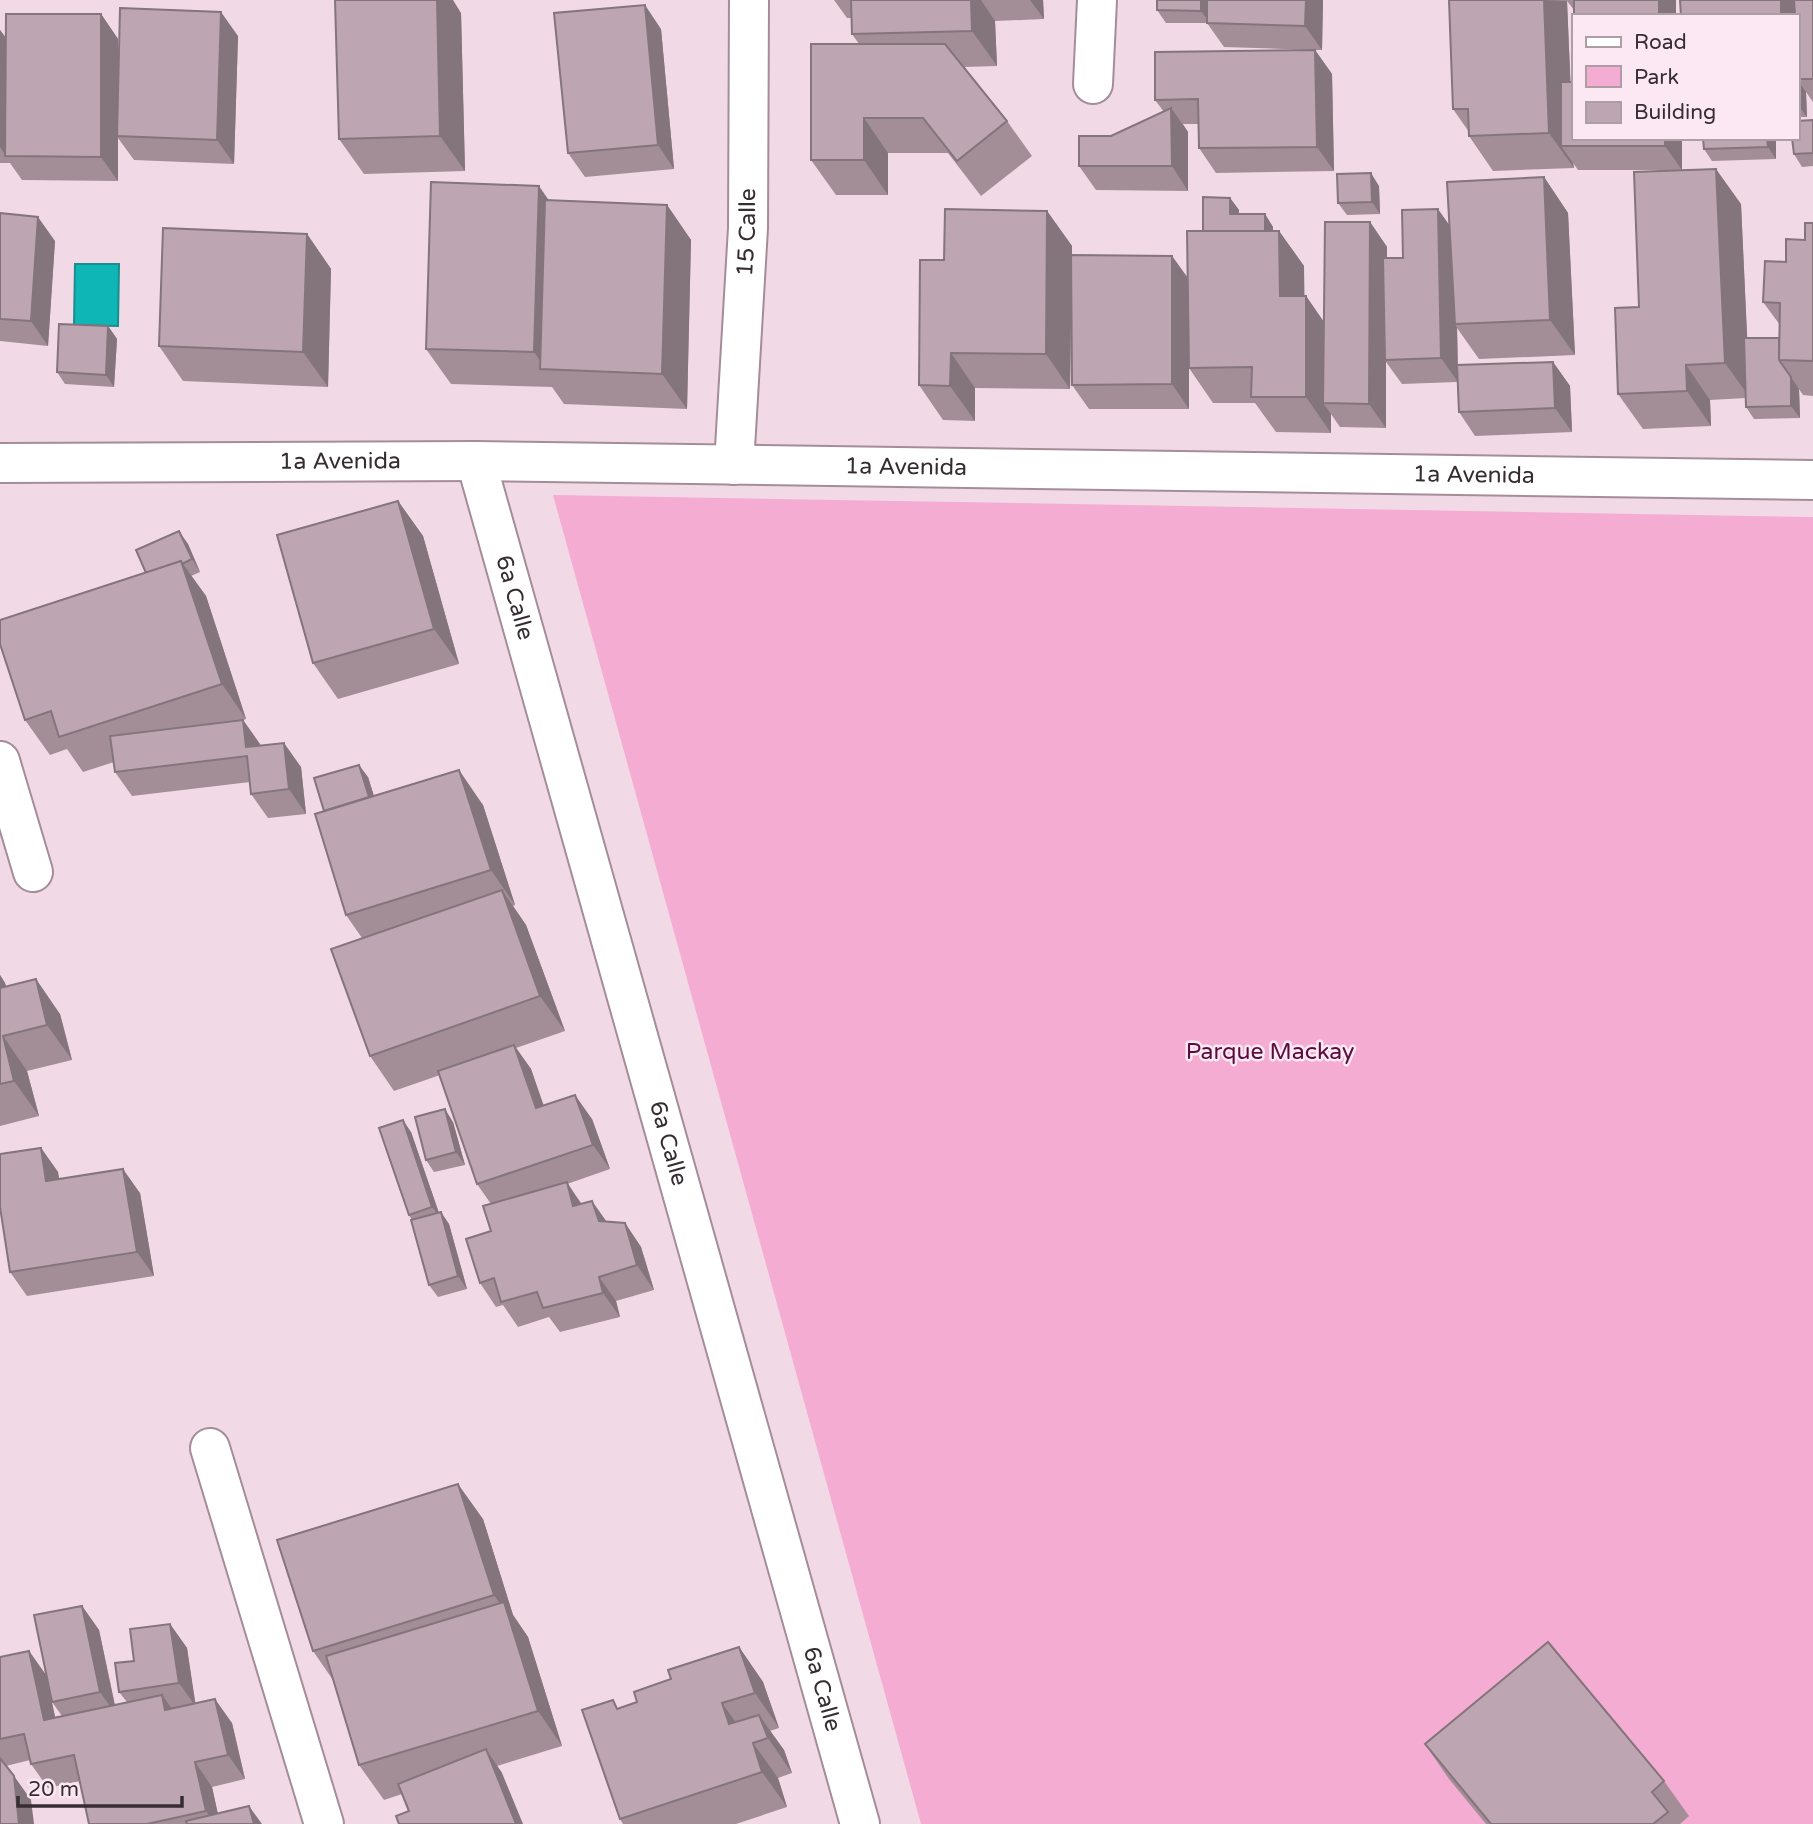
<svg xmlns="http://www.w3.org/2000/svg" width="1813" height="1824" font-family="'Varela Round',sans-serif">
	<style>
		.green { fill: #f5acd3 }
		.water { fill: #0eb6b5; stroke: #1a8d8e; stroke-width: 2 }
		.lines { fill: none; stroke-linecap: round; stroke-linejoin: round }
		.street-casing { stroke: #a48d99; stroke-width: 42 }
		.street { stroke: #fff; stroke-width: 38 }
		.wall { fill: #a38e98 }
		.shaded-wall { fill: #84747c }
		.building { fill: #bda5b1; stroke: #84747c; stroke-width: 2 }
		.labels { text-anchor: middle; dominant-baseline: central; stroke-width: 5; stroke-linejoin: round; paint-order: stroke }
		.street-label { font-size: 23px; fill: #362d32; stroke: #fce8f2 }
		.park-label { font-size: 23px; fill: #590d3e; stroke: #fce8f2 }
	</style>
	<rect width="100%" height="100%" fill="#f2d9e6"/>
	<polygon class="green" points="553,495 1813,517 1813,1824 921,1824"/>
	<polygon class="water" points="75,264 119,264 118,326 74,325"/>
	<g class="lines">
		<defs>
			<g id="street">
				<polyline points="1093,84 1097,0"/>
				<path id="s1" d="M476,461L860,1824"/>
				<path id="s2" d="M0,463L476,461L1813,480"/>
				<path id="s3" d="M734,465L748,228L749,0"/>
				<polyline points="0,761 33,872"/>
				<polyline points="210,1448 324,1824"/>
			</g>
		</defs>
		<use href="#street" class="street-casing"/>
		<use href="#street" class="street"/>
	</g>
	<g class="wall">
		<polygon points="834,0 1043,0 1044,19 995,21 997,66 964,67 1007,121 1032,156 981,196 948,153 888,153 888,195 836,195 811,160 859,44 852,34 852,18 847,18"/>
		<polygon points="1157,0 1323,0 1322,50 1315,50 1332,74 1334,171 1216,173 1199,148 1199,124 1183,124 1188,132 1188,191 1096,190 1079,166 1111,136 1164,112 1155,100 1314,50 1224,47 1207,23 1166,23 1157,10"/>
		<polygon points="1449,0 1676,0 1676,16 1574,16 1574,10 1567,1 1573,138 1682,138 1682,170 1578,170 1573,163 1574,168 1493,171 1469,136 1469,132 1453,109"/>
		<polygon points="1813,0 1813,102 1806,92 1807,117 1797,117 1797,16"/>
		<polygon points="461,13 465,171 364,174 339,139"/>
		<polygon points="101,14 118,39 118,80 238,36 234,164 134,160 118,138 118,181 22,180 10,163 0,163 0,30 6,38"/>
		<polygon points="661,29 674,169 585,177 568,153"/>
		<polygon points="1813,120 1813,166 1802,167 1794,154"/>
		<polygon points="1703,138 1776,138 1776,159 1712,161 1704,149"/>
		<polygon points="1544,177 1568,213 1575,355 1479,359 1457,328 1458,365 1553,362 1570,386 1572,432 1475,436 1459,412 1457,382 1402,384 1386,362 1386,428 1340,427 1331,414 1331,433 1276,432 1255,403 1213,403 1189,368 1189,409 1089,409 1072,385 1071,300 1070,389 975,388 975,421 943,420 919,385 944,260 1047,211 1072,246 1072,255 1172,256 1188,278 1203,231 1230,198 1239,210 1239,214 1265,214 1273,227 1273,231 1279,231 1304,266 1304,296 1306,296 1324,322 1370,222 1387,247 1387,258 1403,258 1449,224"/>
		<polygon points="1379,186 1380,214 1347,215 1338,203"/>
		<polygon points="1741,204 1747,338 1779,338 1780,325 1763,302 1786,262 1805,240 1813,223 1813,396 1803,395 1799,389 1800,418 1754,419 1746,407 1746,398 1710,400 1711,426 1643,429 1618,394 1639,307"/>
		<polygon points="667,205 691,240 687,409 564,404 552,387 451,384 426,349"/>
		<polygon points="0,213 55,241 48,346 0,341"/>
		<polygon points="307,234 331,269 328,387 183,381 159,346"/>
		<polygon points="108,326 117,339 114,387 65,384 57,372"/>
		<polygon points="398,501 423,536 459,664 338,699 313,663"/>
		<polygon points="188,544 200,572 191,576 206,596 246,719 243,720 260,745 301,767 306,814 268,818 251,794 250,782 132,796 115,772 114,762 83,772 67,749 50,755 25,720 146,573"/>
		<polygon points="368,777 374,796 483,805 515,905 513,906 526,925 565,1031 516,1048 531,1069 543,1106 592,1119 610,1169 567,1184 582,1204 607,1222 625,1223 641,1247 654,1290 616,1301 620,1317 560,1332 549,1317 518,1327 503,1305 496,1307 480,1283 491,1231 491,1204 477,1184 440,1075 394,1091 370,1056 362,938 346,915 324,811"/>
		<polygon points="0,975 5,983 6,986 60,1014 72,1060 27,1071 39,1116 0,1126"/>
		<polygon points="453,1122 465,1165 434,1172 426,1160"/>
		<polygon points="411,1132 439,1213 449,1224 467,1289 438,1297 429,1285 412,1220 409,1215"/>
		<polygon points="41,1148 58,1172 59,1179 140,1193 154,1276 27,1296 10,1272"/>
		<polygon points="483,1519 513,1615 528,1637 562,1746 497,1766 502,1773 409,1811 402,1794 384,1800 359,1765 333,1680 313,1651"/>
		<polygon points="82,1606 99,1630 115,1705 127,1702 119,1692 134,1661 170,1624 187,1648 195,1704 232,1723 245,1779 212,1787 218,1814 254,1824 89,1824 80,1781 48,1788 31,1764 30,1760 6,1766 31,1800 0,1824 0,1657 29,1651 46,1675 55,1717 62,1716 52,1702"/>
		<polygon points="739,1647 763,1682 779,1728 770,1731 784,1750 792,1773 778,1778 787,1807 736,1824 623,1824 620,1819 619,1708 637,1702 671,1679"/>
		<polygon points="1425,1744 1664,1781 1689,1816 1680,1824 1486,1824 1449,1779"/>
	</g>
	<g class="shaded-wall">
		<polygon points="437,0 453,0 461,13 465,171 440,136"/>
		<polygon points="971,0 981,0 995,21 997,66 972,31"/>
		<polygon points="1030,0 1043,0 1044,19"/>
		<polygon points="1201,0 1210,0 1210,23 1201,11"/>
		<polygon points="1306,0 1323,0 1322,50 1305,26"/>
		<polygon points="1544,0 1567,1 1573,146 1561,146 1573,163 1574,168 1549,133"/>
		<rect x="1659" y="0" width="17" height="16"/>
		<polygon points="1781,0 1805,0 1797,79 1806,92 1807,117 1797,104 1797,16 1781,16"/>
		<polygon points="645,5 661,29 674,169 658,145"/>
		<polygon points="221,12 238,36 234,164 217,140"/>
		<polygon points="101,14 118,39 118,136 117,136 118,138 118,181 101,157"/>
		<polygon points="0,30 9,42 6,156 0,147"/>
		<polygon points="1315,50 1332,74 1334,171 1317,147"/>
		<polygon points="1171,108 1188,132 1188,191 1172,166"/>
		<polygon points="864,118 888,153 888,195 864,160"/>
		<polygon points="1665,138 1682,138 1682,170 1665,146"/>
		<polygon points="1767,138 1776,138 1776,159 1768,147"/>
		<polygon points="1716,169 1741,204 1750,398 1725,363"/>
		<polygon points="1371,173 1379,186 1380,214 1372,202"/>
		<polygon points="1544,177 1568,213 1575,355 1550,320"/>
		<polygon points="539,186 563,221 546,369 534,352"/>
		<polygon points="1230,198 1239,210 1239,227 1230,214"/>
		<polygon points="667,205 691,240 687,409 662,374"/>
		<polygon points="1438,209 1455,233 1455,324 1457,328 1458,382 1441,358"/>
		<polygon points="1047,211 1072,246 1070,389 1046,354"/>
		<polygon points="1265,214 1273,227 1273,256 1265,244"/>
		<polygon points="38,217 55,241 48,346 31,321"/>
		<polygon points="1370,222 1387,247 1386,360 1385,360 1386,362 1386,428 1369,404"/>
		<polygon points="1279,231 1304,266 1305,331 1280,296"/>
		<polygon points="307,234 331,269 328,387 303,352"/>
		<polygon points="1172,256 1189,280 1189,409 1172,384"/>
		<polygon points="1306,296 1330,331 1323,403 1331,414 1331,433 1306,397"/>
		<polygon points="108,326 117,339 114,387 106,375"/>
		<polygon points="951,353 975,388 975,421 950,386"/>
		<polygon points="1553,362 1570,386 1572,432 1555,408"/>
		<polygon points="1686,365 1710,400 1711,426 1687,391"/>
		<polygon points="1791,377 1799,389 1800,418 1791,406"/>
		<polygon points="398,501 423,536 459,664 434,629"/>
		<polygon points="179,531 188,544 200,572 192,559"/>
		<polygon points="181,561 206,596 246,719 222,684"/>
		<polygon points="243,720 260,744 263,771 246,747"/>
		<polygon points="284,743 301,767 306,814 289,789"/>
		<polygon points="359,765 368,777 380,816 371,804"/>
		<polygon points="459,770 483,805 515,905 491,870"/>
		<polygon points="502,890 526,925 565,1031 540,996"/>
		<polygon points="0,975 5,983 16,1025 0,1002"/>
		<polygon points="36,979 60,1014 72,1060 47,1025"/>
		<polygon points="3,1036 27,1071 39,1116 14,1081"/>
		<polygon points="514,1045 531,1069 553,1132 536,1108"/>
		<polygon points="575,1095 592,1119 610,1169 593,1145"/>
		<polygon points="445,1109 453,1122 465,1165 456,1152"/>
		<polygon points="403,1120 411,1132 441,1219 432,1207"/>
		<polygon points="41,1148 58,1172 63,1205 46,1181"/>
		<polygon points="123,1169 140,1193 154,1276 137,1252"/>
		<polygon points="567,1182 583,1207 573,1206"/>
		<polygon points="592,1201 609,1225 599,1221"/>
		<polygon points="441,1212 449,1224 467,1289 458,1276"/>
		<polygon points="625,1223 641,1247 654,1290 637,1265"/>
		<polygon points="599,1277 616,1301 620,1317 603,1293"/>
		<polygon points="458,1484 483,1519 513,1615 528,1637 562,1746 538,1711 509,1617 494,1595"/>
		<polygon points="82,1606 99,1630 117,1716 100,1692"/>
		<polygon points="170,1624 187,1648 196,1707 179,1683"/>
		<polygon points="739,1647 763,1682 779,1728 755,1693"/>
		<polygon points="29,1651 46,1675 61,1744 44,1720"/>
		<polygon points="162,1695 179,1719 165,1710"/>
		<polygon points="215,1699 232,1723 245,1779 228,1755"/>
		<polygon points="722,1703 747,1738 729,1724"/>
		<polygon points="759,1715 784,1750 792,1773 768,1738"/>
		<polygon points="753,1743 778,1778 787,1807 762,1772"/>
		<polygon points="486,1749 502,1773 523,1824 516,1824"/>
		<polygon points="195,1762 212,1787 220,1824 215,1824 206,1811"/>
		<polygon points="14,1776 31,1800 34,1824 19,1824"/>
		<polygon points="249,1806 262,1824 254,1824"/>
	</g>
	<g class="building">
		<polygon points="335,0 437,0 440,136 339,139"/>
		<polygon points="851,0 971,0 972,31 852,34"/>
		<polygon points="1157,0 1201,0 1201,11 1157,10"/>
		<polygon points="1207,0 1306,0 1305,26 1207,23"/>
		<polygon points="1449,0 1544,0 1549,133 1469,136 1468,109 1453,109"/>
		<rect x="1574" y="0" width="85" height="16"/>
		<polygon points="1680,0 1781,0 1781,16 1681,16"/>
		<polygon points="1794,0 1813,0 1813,79 1797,79 1797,16 1795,16"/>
		<polygon points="645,5 658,145 568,153 554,13"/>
		<polygon points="120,8 221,12 217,140 117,136"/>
		<polygon points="6,14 101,14 101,157 5,156"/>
		<polygon points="811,44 945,44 1007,121 957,161 923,118 864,118 864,160 811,160"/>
		<polygon points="1315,50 1317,147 1199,148 1198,99 1155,100 1155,52"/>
		<polygon points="1561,82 1573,82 1573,138 1665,138 1665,146 1561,146"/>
		<polygon points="1171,108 1172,166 1079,166 1079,136 1111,136"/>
		<polygon points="1813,120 1813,153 1794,154 1792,138 1797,138 1797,121"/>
		<polygon points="1703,138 1767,138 1768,147 1704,149"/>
		<polygon points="1716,169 1725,363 1686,365 1687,391 1618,394 1615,308 1639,307 1634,172"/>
		<polygon points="1371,173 1372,202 1338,203 1337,174"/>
		<polygon points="1544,177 1550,320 1455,324 1447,182"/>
		<polygon points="431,182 539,186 534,352 426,349"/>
		<polygon points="1203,197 1230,198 1230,214 1265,214 1265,231 1203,231"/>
		<polygon points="545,200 667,205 662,374 540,369"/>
		<polygon points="945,209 1047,211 1046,354 951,353 950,386 919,385 920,260 944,260"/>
		<polygon points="1438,209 1441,358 1385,360 1383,258 1403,258 1402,210"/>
		<polygon points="0,213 38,217 31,321 0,319"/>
		<polygon points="1325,222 1370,222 1369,404 1323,403"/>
		<polygon points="1805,223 1813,223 1813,361 1779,360 1780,303 1763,302 1765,261 1786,262 1786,239 1805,240"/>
		<polygon points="163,228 307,234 303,352 159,346"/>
		<polygon points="1187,231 1279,231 1280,296 1306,296 1306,397 1251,397 1252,367 1189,368"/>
		<polygon points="1071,255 1172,256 1172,384 1072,385"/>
		<polygon points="59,324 108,326 106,375 57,372"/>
		<polygon points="1744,338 1779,338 1779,360 1791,377 1791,406 1746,407"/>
		<polygon points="1553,362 1555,408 1459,412 1457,365"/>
		<polygon points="398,501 434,629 313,663 277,535"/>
		<polygon points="179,531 192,559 182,564 181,561 146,573 136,550"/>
		<polygon points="181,561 222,684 59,737 51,711 25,720 0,644 0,620"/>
		<polygon points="243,720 246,747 284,743 289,789 251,794 247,756 115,772 110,736"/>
		<polygon points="359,765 369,797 324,811 314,778"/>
		<polygon points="459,770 491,870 346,915 315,814"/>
		<polygon points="502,890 540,996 370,1056 331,949"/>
		<polygon points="36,979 47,1025 3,1036 14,1081 0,1084 0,988"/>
		<polygon points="514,1045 536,1108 575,1095 593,1145 477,1184 438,1071"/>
		<polygon points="445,1109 456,1152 426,1160 415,1117"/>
		<polygon points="403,1120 432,1207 409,1215 379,1128"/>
		<polygon points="41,1148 46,1181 123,1169 137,1252 10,1272 0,1207 0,1154"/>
		<polygon points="567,1182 573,1206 592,1201 599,1221 625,1223 637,1265 599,1277 603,1293 543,1308 537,1292 501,1302 494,1278 480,1283 466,1239 491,1231 483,1206"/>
		<polygon points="441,1212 458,1276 429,1285 411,1220"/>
		<polygon points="458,1484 494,1595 313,1651 277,1540"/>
		<polygon points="504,1602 538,1711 359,1765 326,1656"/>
		<polygon points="82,1606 100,1692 52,1702 34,1615"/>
		<polygon points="170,1624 179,1683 119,1692 115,1663 134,1661 130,1629"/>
		<polygon points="1548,1642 1664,1781 1652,1792 1668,1812 1653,1824 1491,1824 1425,1744"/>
		<polygon points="739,1647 755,1693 722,1703 729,1724 759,1715 768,1738 753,1743 762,1772 620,1819 582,1710 613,1700 617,1709 637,1702 634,1692 671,1679 668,1670"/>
		<polygon points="29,1651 44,1720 162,1695 165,1710 215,1699 228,1755 195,1762 206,1811 147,1824 89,1824 74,1755 31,1764 24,1734 0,1739 0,1657"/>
		<polygon points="486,1749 516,1824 399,1824 396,1816 409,1811 398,1784"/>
		<polygon points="0,1758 14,1776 19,1824 0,1824"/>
		<polygon points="249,1806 254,1824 187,1824 186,1821"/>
	</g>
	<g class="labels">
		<g class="street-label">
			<text stroke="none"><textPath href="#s3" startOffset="233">15 Calle</textPath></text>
			<text stroke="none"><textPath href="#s2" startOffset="340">1a Avenida</textPath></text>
			<text stroke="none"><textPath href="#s2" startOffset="906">1a Avenida</textPath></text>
			<text stroke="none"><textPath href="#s2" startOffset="1474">1a Avenida</textPath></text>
			<text stroke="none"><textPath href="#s1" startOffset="142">6a Calle</textPath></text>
			<text stroke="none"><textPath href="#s1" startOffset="709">6a Calle</textPath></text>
			<text stroke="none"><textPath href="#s1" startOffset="1276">6a Calle</textPath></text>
		</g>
		<g class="park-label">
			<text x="1270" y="1052">Parque Mackay</text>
		</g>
	</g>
	<rect x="1572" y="14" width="228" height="126" fill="#fce8f2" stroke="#ad9da5" stroke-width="2"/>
	<rect x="1586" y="37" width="35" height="10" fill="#ffffff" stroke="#ad9da5" stroke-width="2"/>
	<text x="1634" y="49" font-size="21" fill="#362d32">Road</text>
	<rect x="1586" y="66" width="35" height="21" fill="#f5acd3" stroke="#ad9da5" stroke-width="2"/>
	<text x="1634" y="84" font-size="21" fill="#362d32">Park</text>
	<rect x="1586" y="102" width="35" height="21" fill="#bda5b1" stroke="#ad9da5" stroke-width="2"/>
	<text x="1634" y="119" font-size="21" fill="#362d32">Building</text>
	<path d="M18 1796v10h164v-10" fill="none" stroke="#362d32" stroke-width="3.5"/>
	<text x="28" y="1796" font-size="21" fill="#362d32" stroke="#fce8f2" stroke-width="5" paint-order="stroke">20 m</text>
</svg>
